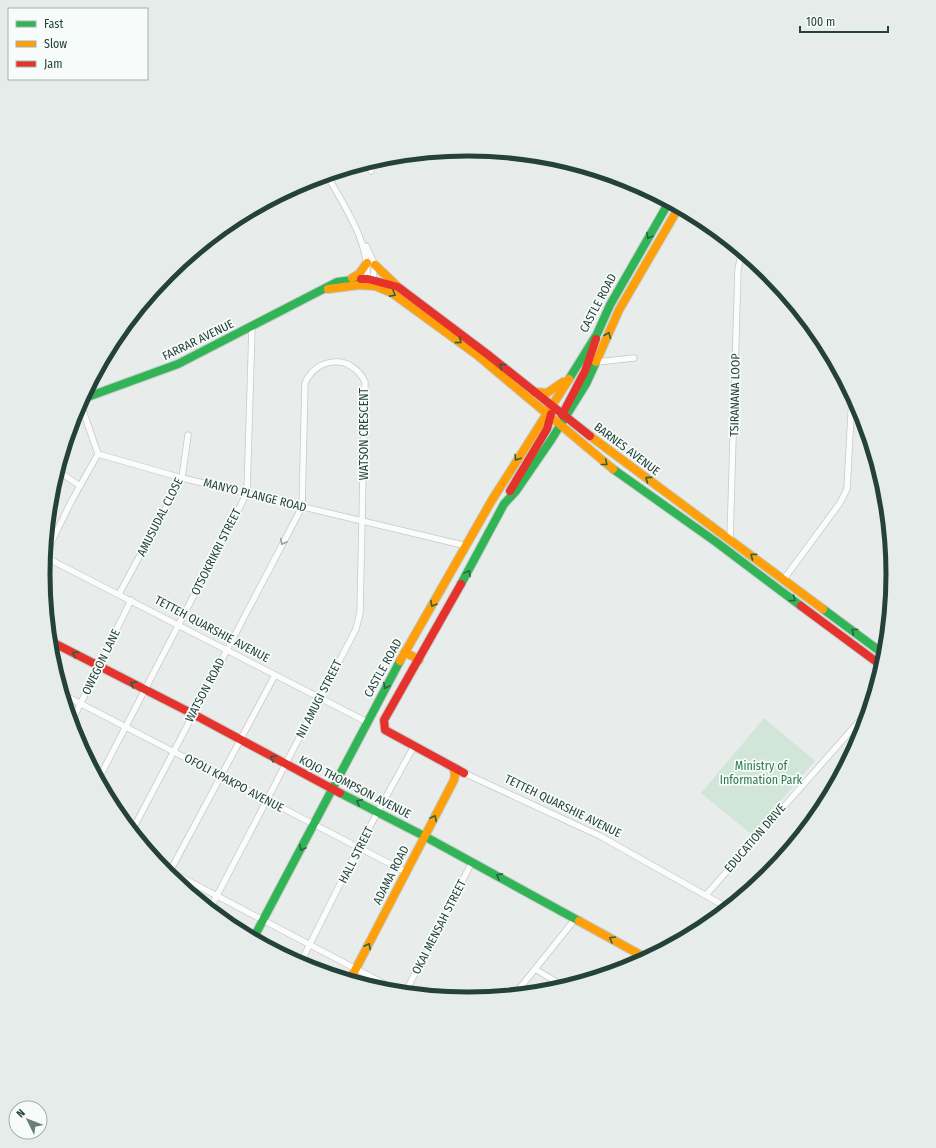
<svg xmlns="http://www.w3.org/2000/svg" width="936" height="1148" font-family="'Fira Sans Condensed',sans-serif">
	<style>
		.green { fill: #d1e6d8 }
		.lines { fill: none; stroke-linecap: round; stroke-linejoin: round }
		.street-casing { stroke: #c5cac8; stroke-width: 7 }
		.fast-casing { stroke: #c3cbc8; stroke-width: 10 }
		.slow-casing { stroke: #c3cbc8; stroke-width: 10 }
		.jam-casing { stroke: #c3cbc8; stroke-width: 10 }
		.street { stroke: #fcfcfc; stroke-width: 5.5 }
		.fast { stroke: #30b455; stroke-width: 8 }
		.slow { stroke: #ff9f0a; stroke-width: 8 }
		.jam { stroke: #e5322d; stroke-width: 8 }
		.oneway { stroke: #286442 }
		.oneway2 { stroke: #909f9b }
		.labels { text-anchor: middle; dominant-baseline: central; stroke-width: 3.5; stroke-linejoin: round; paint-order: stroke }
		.street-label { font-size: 12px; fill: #24423a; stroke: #f7fbf9 }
		.park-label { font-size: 12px; fill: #2d7a4b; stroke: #f7fbf9 }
		.rim { fill: none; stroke: #24423a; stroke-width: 5 }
	</style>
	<rect width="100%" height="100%" fill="#e8edeb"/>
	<polygon class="green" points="764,718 815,761 752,835 701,793"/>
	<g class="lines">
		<defs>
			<g id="street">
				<polyline points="367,163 371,171"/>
				<path d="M327,175C345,208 370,242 367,281"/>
				<polyline points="366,246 375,265 372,283"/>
				<polyline points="597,362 634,358"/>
				<polyline points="80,402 98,454"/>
				<polyline points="98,454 182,478 467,546"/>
				<polyline points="57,470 80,486"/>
				<polyline points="730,540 738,269 742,251"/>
				<polyline points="45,555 72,500 98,454"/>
				<polyline points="45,557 367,722"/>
				<polyline points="784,579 840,503 847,489 852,396"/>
				<polyline points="119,594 182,478 188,435"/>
				<polyline points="62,694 406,872"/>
				<polyline points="71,723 131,600"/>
				<polyline points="464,773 600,836 728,908"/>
				<polyline points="98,780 247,493 252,327"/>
				<path d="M132,831L302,507L305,383C317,356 352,354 365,382L360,613L356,629L210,909"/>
				<polyline points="160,866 400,992"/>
				<polyline points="168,875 275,675"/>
				<polyline points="706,895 869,710"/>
				<polyline points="300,964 358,848 414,746"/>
				<polyline points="535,969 565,987"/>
				<polyline points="405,993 472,862"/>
				<polyline points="515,994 576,918"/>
			</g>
			<g id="fast">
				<polyline points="569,379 597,334 610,305 669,202"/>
				<polyline points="82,399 178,364 337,282 361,279"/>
				<polyline points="613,469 716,542 801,606"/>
				<polyline points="461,584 504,504 516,491 551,440 586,384 596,362"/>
				<polyline points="823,609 885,655"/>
				<polyline points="340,793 424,836 579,921"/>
				<polyline points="253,939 400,661"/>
			</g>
			<g id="slow">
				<polyline points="375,265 396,285"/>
				<polyline points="352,278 359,274 367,263"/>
				<polyline points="328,289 359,285 375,286 392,293 477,355 613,469"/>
				<polyline points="596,362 619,310 679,207"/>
				<polyline points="534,392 547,393 563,382"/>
				<polyline points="590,436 823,609"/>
				<polyline points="405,652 419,660"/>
				<polyline points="400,661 492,500 569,379"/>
				<polyline points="579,921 646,958"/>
				<polyline points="350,980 454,780 455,774 453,767"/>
			</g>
			<g id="jam">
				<polyline points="361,279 368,279 398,287 487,354 590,436"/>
				<polyline points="562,415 585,371 596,339"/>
				<polyline points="510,491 547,429 551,414"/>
				<polyline points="461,584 384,720 385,730 464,773"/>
				<polyline points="801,606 882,666"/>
				<polyline points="50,641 193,714 340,793"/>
			</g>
		</defs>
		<use href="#street" class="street-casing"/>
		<use href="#fast" class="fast-casing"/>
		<use href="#slow" class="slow-casing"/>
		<use href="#jam" class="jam-casing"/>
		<use href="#street" class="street"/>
		<use href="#fast" class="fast"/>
		<use href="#slow" class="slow"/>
		<use href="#jam" class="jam"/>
	</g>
	<defs><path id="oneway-chevron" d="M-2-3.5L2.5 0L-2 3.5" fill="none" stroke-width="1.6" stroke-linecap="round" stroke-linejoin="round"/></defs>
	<g class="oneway">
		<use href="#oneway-chevron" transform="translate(649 236) rotate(120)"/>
		<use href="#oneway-chevron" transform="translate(393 294) rotate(29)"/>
		<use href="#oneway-chevron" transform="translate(608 335) rotate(-68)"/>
		<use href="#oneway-chevron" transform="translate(459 341) rotate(37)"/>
		<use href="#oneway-chevron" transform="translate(502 366) rotate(-141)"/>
		<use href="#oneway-chevron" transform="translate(517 458) rotate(122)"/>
		<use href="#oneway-chevron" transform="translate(605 463) rotate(39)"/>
		<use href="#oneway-chevron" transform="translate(648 479) rotate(-143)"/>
		<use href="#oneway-chevron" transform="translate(753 556) rotate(-144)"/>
		<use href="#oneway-chevron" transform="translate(468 573) rotate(-62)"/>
		<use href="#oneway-chevron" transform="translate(793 599) rotate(36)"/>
		<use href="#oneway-chevron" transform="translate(433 604) rotate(120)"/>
		<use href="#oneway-chevron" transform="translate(854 631) rotate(-142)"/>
		<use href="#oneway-chevron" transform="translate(75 654) rotate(-153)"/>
		<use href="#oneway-chevron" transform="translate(133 684) rotate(-153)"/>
		<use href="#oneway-chevron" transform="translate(386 686) rotate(118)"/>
		<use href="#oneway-chevron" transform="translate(273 758) rotate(-152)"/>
		<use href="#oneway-chevron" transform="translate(359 802) rotate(-152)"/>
		<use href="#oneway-chevron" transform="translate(434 818) rotate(-62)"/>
		<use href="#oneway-chevron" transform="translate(302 848) rotate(118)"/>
		<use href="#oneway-chevron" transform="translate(499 876) rotate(-151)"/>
		<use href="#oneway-chevron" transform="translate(612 939) rotate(-150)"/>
		<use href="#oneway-chevron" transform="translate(368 946) rotate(-63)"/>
	</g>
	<use class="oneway2" href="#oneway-chevron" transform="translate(283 542) rotate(118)"/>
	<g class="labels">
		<g class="street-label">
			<text transform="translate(598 303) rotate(-62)">CASTLE ROAD</text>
			<text transform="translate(198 340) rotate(-26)">FARRAR AVENUE</text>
			<text transform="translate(735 395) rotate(-89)">TSIRANANA LOOP</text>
			<text transform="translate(364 434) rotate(-90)">WATSON CRESCENT</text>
			<text transform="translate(627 449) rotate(37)">BARNES AVENUE</text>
			<text transform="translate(255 495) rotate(14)">MANYO PLANGE ROAD</text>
			<text transform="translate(160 517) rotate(-63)">AMUSUDAL CLOSE</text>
			<text transform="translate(216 552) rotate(-63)">OTSOKRIKRI STREET</text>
			<text transform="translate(212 629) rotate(28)">TETTEH QUARSHIE AVENUE</text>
			<text transform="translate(101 662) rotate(-64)">OWEGON LANE</text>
			<text transform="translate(383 668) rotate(-61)">CASTLE ROAD</text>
			<text transform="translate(205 690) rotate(-62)">WATSON ROAD</text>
			<text transform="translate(319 699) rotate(-63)">NII AMUGI STREET</text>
			<text transform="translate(234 783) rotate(28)">OFOLI KPAKPO AVENUE</text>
			<text transform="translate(355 787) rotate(27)">KOJO THOMPSON AVENUE</text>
			<text transform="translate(563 806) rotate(26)">TETTEH QUARSHIE AVENUE</text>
			<text transform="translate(755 838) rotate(-49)">EDUCATION DRIVE</text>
			<text transform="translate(356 855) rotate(-63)">HALL STREET</text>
			<text transform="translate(391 875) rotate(-63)">ADAMA ROAD</text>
			<text transform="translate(439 927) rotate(-63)">OKAI MENSAH STREET</text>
		</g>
		<g class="park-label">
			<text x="761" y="766">Ministry of<tspan x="761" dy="14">Information Park</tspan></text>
		</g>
	</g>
	<path d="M0 0H936V1148H0ZM50 574a418 418 0 1 1 836 0a418 418 0 1 1-836 0Z" fill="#e6ecea" fill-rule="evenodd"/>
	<path class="rim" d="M50 574a418 418 0 1 1 836 0a418 418 0 1 1-836 0Z"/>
	<rect x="8" y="8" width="140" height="72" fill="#f7fbf9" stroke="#a3b1ad"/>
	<rect x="16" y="21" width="20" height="6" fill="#30b455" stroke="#a3b1ad"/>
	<text x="44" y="28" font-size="12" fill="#24423a">Fast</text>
	<rect x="16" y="41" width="20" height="6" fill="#ff9f0a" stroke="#a3b1ad"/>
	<text x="44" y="48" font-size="12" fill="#24423a">Slow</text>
	<rect x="16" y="61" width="20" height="6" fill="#e5322d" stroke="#a3b1ad"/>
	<text x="44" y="68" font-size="12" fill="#24423a">Jam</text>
	<g transform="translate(28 1120) rotate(313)"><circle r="19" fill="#f7fbf9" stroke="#a3b1ad"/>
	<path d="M0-3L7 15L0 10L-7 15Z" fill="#697e78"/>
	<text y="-6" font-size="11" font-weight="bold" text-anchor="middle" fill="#24423a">N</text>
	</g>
	<path d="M800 26v6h88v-6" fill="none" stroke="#24423a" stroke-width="2"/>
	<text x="806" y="26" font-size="12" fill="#24423a" stroke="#f7fbf9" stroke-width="3" paint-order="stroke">100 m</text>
</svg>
